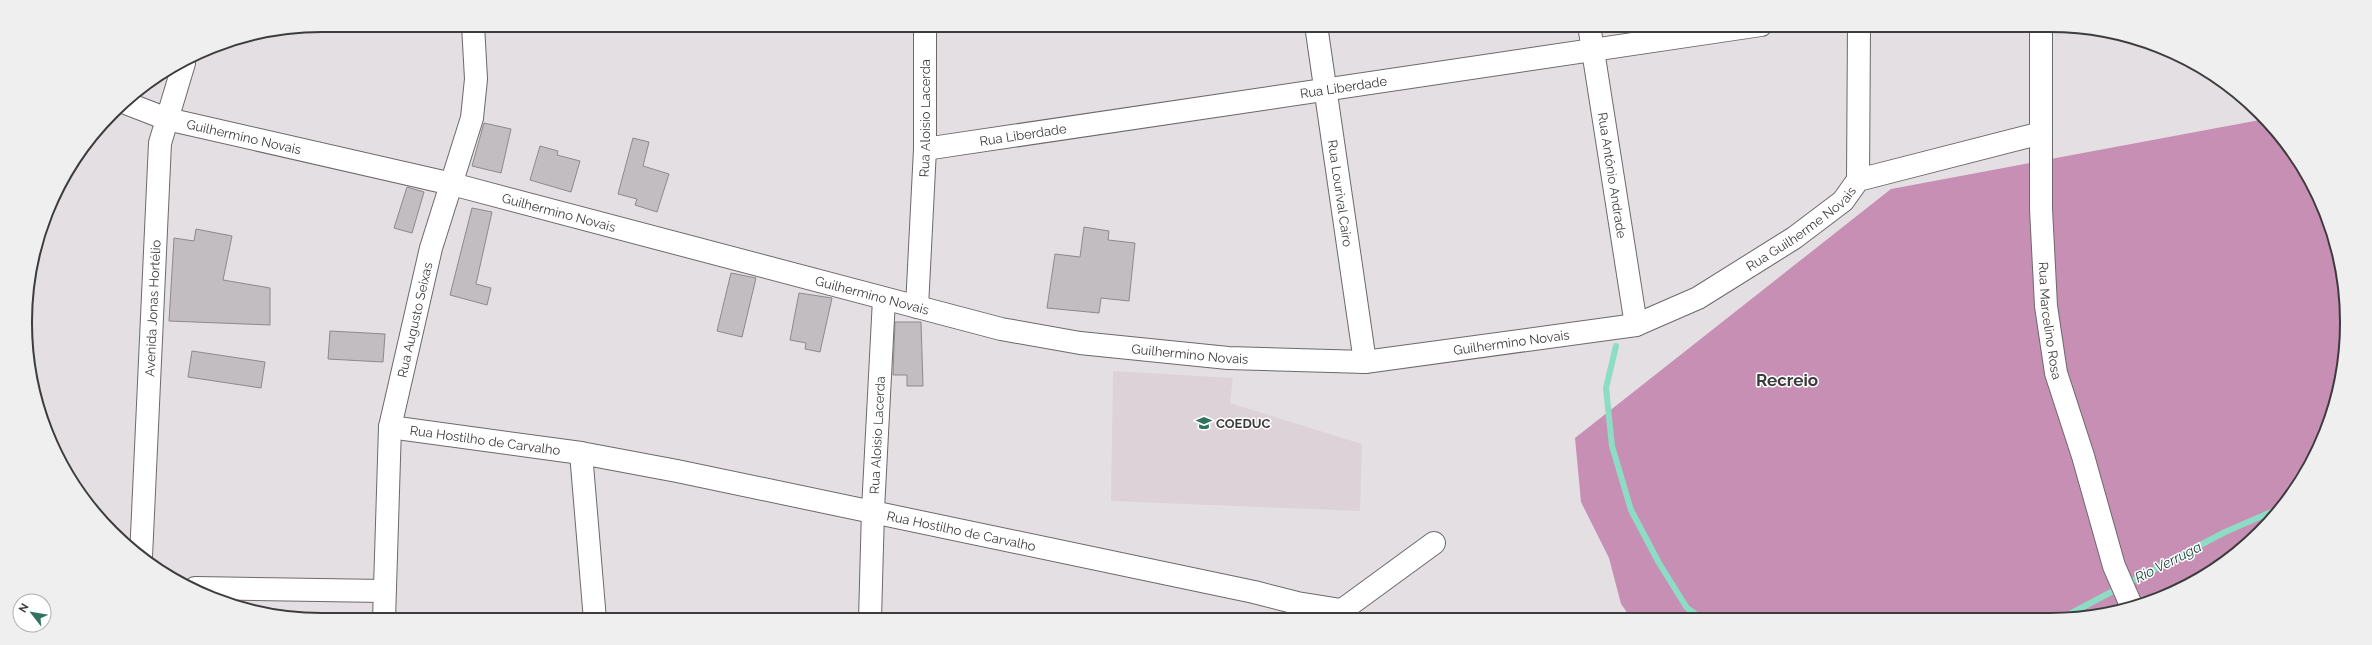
<svg xmlns="http://www.w3.org/2000/svg" width="2372" height="645" font-family="Raleway,sans-serif">
	<style>
		.built { fill: #ded2d9 }
		.forest { fill: #c88fb5 }
		.lines { fill: none; stroke-linecap: round; stroke-linejoin: round }
		.stream { stroke: #8ddcc4; stroke-width: 6 }
		.building { fill: #c2bdc0; stroke: #8d898c }
		.minor-casing { stroke: #6d696b; stroke-width: 24 }
		.minor { stroke: #fff; stroke-width: 22 }
		.labels { text-anchor: middle; dominant-baseline: central; stroke-width: 3; stroke-linejoin: round; paint-order: stroke }
		.street-label { font-size: 13px; fill: #3d3c3d; stroke: #fff }
		.poi-label { font-size: 13px; font-weight: bold; fill: #3d3c3d; stroke: #fff; text-anchor: start }
		.water-label { font-size: 14px; font-style: italic; fill: #163a31; stroke: #fff }
		.district-label { font-size: 17px; font-weight: bold; fill: #3d3c3d; stroke: #fff }
		.rim { fill: none; stroke: #3d3c3d; stroke-width: 2 }
	</style>
	<rect width="100%" height="100%" fill="#e4dfe2"/>
	<polygon class="built" points="1113,371 1233,378 1230,403 1362,444 1360,511 1111,501"/>
	<polygon class="forest" points="2265,119 2297,157 2324,208 2341,264 2347,322 2341,380 2316,454 2260,533 2181,589 2088,617 1631,618 1621,604 1609,558 1581,502 1575,438 1891,189"/>
	<g class="lines">
		<g class="stream">
			<polyline points="1616,346 1606,388 1612,446 1631,510 1659,563 1687,608 1701,618"/>
			<polyline points="2062,618 2225,532 2276,510"/>
		</g>
	</g>
	<g class="building">
		<polygon points="484,123 511,129 501,173 472,166"/>
		<polygon points="633,138 649,142 643,166 669,174 657,212 635,205 637,199 618,194"/>
		<polygon points="540,146 558,151 557,155 580,161 571,192 530,180"/>
		<polygon points="407,187 424,192 412,233 394,228"/>
		<polygon points="472,208 492,212 476,284 491,288 487,305 450,295"/>
		<polygon points="1084,227 1109,231 1108,240 1135,243 1129,301 1101,298 1099,313 1047,308 1055,254 1080,257"/>
		<polygon points="196,229 232,236 223,280 270,288 270,325 169,321 174,238 194,241"/>
		<polygon points="731,273 756,278 742,337 717,331"/>
		<polygon points="799,293 832,298 820,352 805,349 806,343 790,340"/>
		<polygon points="895,322 921,322 923,386 907,386 907,375 893,375"/>
		<polygon points="330,331 385,334 383,362 328,359"/>
		<polygon points="192,351 265,362 261,388 188,377"/>
	</g>
	<g class="lines">
		<defs>
			<g id="minor">
				<path id="s1" d="M1316,25L1365,362"/>
				<path id="s2" d="M1589,25L1636,325"/>
				<path id="s3" d="M2041,25V209L2046,306L2056,373L2083,456L2114,566L2131,605"/>
				<path id="s4" d="M123,102L167,119L452,184L1001,329L1080,343L1228,358L1365,362L1636,325L1698,298L1794,238L1843,201L1858,180L2041,133"/>
				<path id="s5" d="M925,149L1761,25"/>
				<polyline points="1858,180 1859,25"/>
				<path id="s6" d="M917,307L925,149V25"/>
				<path id="s7" d="M390,427L581,453L677,471L1254,592L1297,603L1341,610"/>
				<polyline points="581,453 595,620"/>
				<path id="s8" d="M141,557L160,143L184,63"/>
				<polyline points="195,588 384,591"/>
				<path id="s9" d="M870,619L873,510L884,299"/>
				<polyline points="1330,619 1434,543"/>
				<path id="s10" d="M384,620L390,427L431,248L472,118L476,79L473,25"/>
			</g>
		</defs>
		<use href="#minor" class="minor-casing"/>
		<use href="#minor" class="minor"/>
	</g>
	<defs>
		<symbol id="school-bare" viewBox="-9 -9 18 18"><path d="M0-5L7-2L0 1L-7-2ZM-4 1L0 2.5L4 1V4Q0 6-4 4Z" fill="#317261" stroke="#fff" stroke-width="2.5" paint-order="stroke"/></symbol>
	</defs>
	<g fill-rule="evenodd">
		<use href="#school-bare" x="1193" y="412" width="22" height="22"/>
	</g>
	<g class="labels">
		<g class="street-label">
			<text stroke="none"><textPath href="#s5" startOffset="423">Rua Liberdade</textPath></text>
			<text stroke="none"><textPath href="#s6" startOffset="189">Rua Aloisio Lacerda</textPath></text>
			<text stroke="none"><textPath href="#s5" startOffset="99">Rua Liberdade</textPath></text>
			<text stroke="none"><textPath href="#s4" startOffset="126">Guilhermino Novais</textPath></text>
			<text stroke="none"><textPath href="#s2" startOffset="152">Rua Antônio Andrade</textPath></text>
			<text stroke="none"><textPath href="#s1" startOffset="170">Rua Lourival Cairo</textPath></text>
			<text stroke="none"><textPath href="#s4" startOffset="450">Guilhermino Novais</textPath></text>
			<text stroke="none"><textPath href="#s4" startOffset="1739">Rua Guilherme Novais</textPath></text>
			<text stroke="none"><textPath href="#s4" startOffset="774">Guilhermino Novais</textPath></text>
			<text stroke="none"><textPath href="#s8" startOffset="249">Avenida Jonas Hortélio</textPath></text>
			<text stroke="none"><textPath href="#s10" startOffset="303">Rua Augusto Seixas</textPath></text>
			<text stroke="none"><textPath href="#s3" startOffset="296">Rua Marcelino Rosa</textPath></text>
			<text stroke="none"><textPath href="#s4" startOffset="1421">Guilhermino Novais</textPath></text>
			<text stroke="none"><textPath href="#s4" startOffset="1098">Guilhermino Novais</textPath></text>
			<text stroke="none"><textPath href="#s9" startOffset="184">Rua Aloisio Lacerda</textPath></text>
			<text stroke="none"><textPath href="#s7" startOffset="96">Rua Hostilho de Carvalho</textPath></text>
			<text stroke="none"><textPath href="#s7" startOffset="581">Rua Hostilho de Carvalho</textPath></text>
		</g>
		<g class="poi-label">
			<text x="1216" y="423">COEDUC</text>
		</g>
		<g class="water-label">
			<text transform="translate(2168 562) rotate(-27)">Rio Verruga</text>
		</g>
		<g class="district-label">
			<text x="1787" y="380">Recreio</text>
		</g>
	</g>
	<path d="M0 0H2372V645H0ZM322 32H2050A290 290 0 0 1 2340 322V323A290 290 0 0 1 2050 613H322A290 290 0 0 1 32 323V322A290 290 0 0 1 322 32Z" fill="#efefef" fill-rule="evenodd"/>
	<path class="rim" d="M322 32H2050A290 290 0 0 1 2340 322V323A290 290 0 0 1 2050 613H322A290 290 0 0 1 32 323V322A290 290 0 0 1 322 32Z"/>
	<g transform="translate(32 613) rotate(301)"><circle r="19" fill="#ffffff" stroke="#b1b1b1"/>
	<path d="M0-3L7 15L0 10L-7 15Z" fill="#317261"/>
	<text y="-6" font-size="11" font-weight="bold" text-anchor="middle" fill="#3d3c3d">N</text>
	</g>
</svg>
